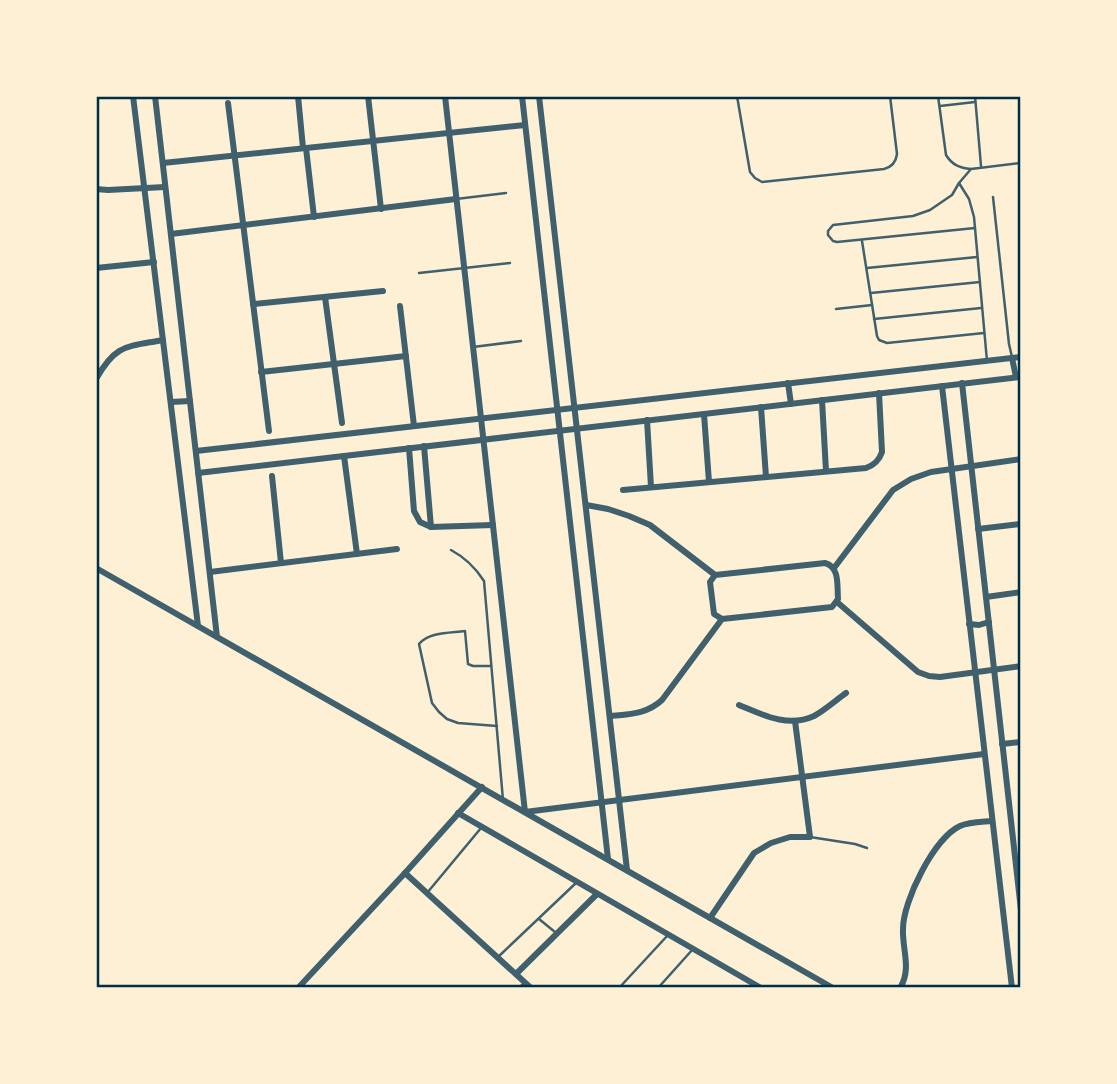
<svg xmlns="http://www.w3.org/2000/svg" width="1117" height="1084" font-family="Rubik,sans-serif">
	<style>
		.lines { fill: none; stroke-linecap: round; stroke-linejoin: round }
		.service { stroke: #3f606c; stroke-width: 2.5 }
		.minor { stroke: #3f606c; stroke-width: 6 }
		.neatline { fill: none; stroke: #003049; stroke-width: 2.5 }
	</style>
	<rect width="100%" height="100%" fill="#fdf0d5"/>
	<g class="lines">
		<g class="service">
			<path d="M737,96L750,172L755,178L762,182L884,169C892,167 896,162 897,154L890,96"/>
			<path d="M938,96L946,155C952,165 960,168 971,169"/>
			<polyline points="975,96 981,166"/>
			<polyline points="940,106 975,102"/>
			<polyline points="959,183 969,199 974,217 987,361"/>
			<polyline points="993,197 1009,344 1012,357"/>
			<polyline points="456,199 506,193"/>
			<polyline points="975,228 837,242 833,241 828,235 828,231 833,225 913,216 930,210 952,195 959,183 971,169 1021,163"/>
			<polyline points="862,241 877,336 879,340 887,343 984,333"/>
			<polyline points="867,268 977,257"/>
			<polyline points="419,273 510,263"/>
			<polyline points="871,293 980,282"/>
			<polyline points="836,309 872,305"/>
			<polyline points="874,319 981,308"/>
			<polyline points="473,347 521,341"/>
			<path d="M451,550C466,558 475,567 484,581L503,800"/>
			<path d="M490,666H473L468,664L465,631C450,633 429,632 419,644L432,703L439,712L447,719L458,723L497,726"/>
			<polyline points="810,837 855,844 867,848"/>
			<polyline points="427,893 481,828"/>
			<polyline points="539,919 555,932"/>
			<polyline points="498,957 577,882"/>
			<polyline points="519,988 525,982"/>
			<polyline points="619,988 668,935"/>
			<polyline points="658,988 693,949"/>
		</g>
		<g class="minor">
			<polyline points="133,96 198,626"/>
			<polyline points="155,96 217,637"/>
			<polyline points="298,96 303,148"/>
			<polyline points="368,96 381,209"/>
			<polyline points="445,96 525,812 984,754"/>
			<polyline points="522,96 608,859"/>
			<polyline points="539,96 627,870"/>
			<polyline points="228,103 269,431"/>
			<polyline points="306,148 314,217"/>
			<polyline points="163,163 525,125"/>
			<polyline points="96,189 108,190 165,187"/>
			<polyline points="171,234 456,199"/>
			<polyline points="96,268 154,262"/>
			<polyline points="325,297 342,423"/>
			<polyline points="253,304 383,291"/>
			<polyline points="400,306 414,426"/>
			<polyline points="1012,358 1016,377"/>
			<polyline points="261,372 406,356"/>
			<path d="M96,379C116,344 126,347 163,340"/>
			<polyline points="788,383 791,404"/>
			<polyline points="962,383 1021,910"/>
			<polyline points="942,386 1012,988"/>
			<polyline points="822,400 826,471"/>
			<polyline points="171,402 190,401"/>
			<polyline points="761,407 766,477"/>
			<polyline points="704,414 709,482"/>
			<polyline points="647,420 651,487"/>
			<polyline points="424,446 431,527"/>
			<polyline points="409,448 414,511 420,522 431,527 493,525"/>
			<polyline points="196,451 1021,357"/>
			<polyline points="344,456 357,554"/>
			<polyline points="198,473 1021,377"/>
			<polyline points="272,476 281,563"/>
			<path d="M623,490L866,468C874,465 879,461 882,452L879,393"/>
			<polyline points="586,505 608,509 629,516 650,525 715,575"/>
			<polyline points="978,529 1021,524"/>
			<path d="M825,563C840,567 837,586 838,599L832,607L722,619L714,614L710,582L715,575Z"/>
			<polyline points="96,568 833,988"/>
			<polyline points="834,568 893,490 911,479 931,472 1021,459"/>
			<polyline points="210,572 397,549"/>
			<polyline points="986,597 1021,592"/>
			<polyline points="837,602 918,672 929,676 940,677 1021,666"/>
			<polyline points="969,624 979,625 989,622"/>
			<path d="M739,705C763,715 788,728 814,716C825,710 836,700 846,693"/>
			<path d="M610,716C630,714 647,714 662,700L722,619"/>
			<polyline points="1002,744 1021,742"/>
			<polyline points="458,813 761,988"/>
			<polyline points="405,873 531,988"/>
			<polyline points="710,918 754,853 771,843 790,837 810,837 795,721"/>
			<polyline points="516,974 597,894"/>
			<polyline points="298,988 405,873 482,787"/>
			<path d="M900,988C912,969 902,949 903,929C903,901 934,838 960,826C969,822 982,822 992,821"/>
		</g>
	</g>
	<rect width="1117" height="1084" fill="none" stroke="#fdf0d5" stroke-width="196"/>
	<rect x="98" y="98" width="921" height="888" class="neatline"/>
</svg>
